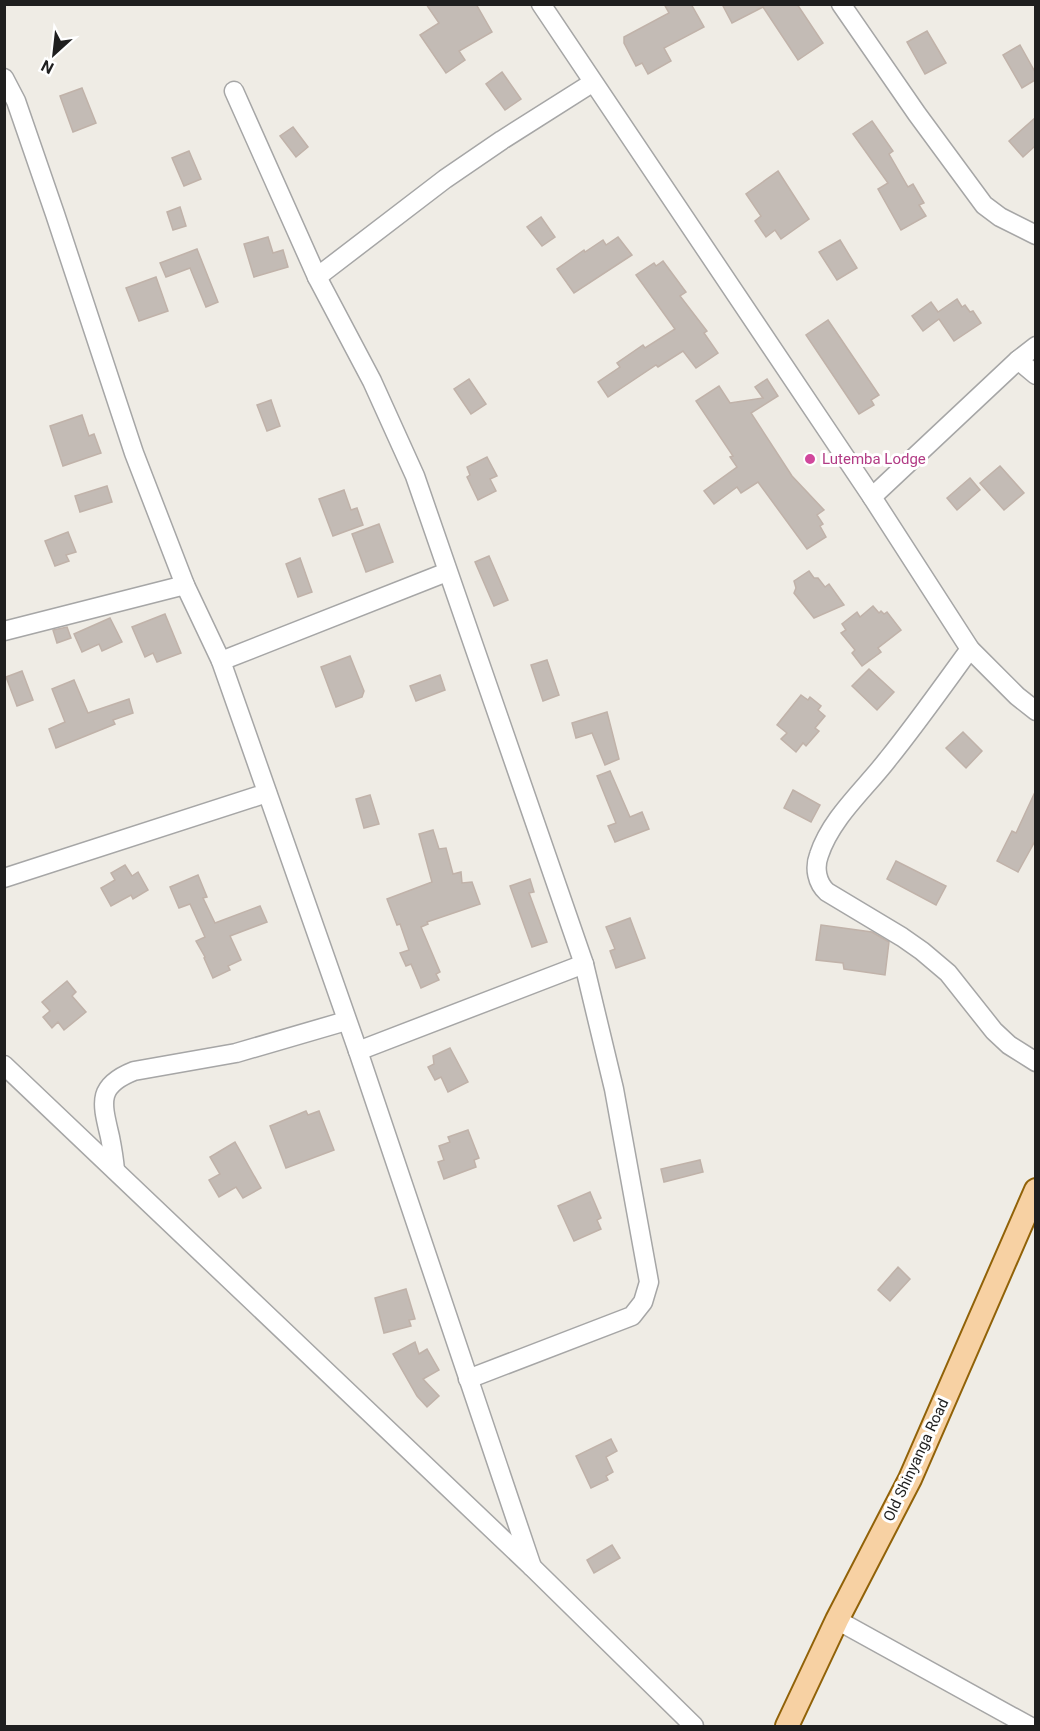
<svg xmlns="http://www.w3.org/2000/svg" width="1040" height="1731" font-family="Roboto,sans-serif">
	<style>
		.building { fill: #c3bbb5; stroke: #c0b2a9; stroke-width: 1.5 }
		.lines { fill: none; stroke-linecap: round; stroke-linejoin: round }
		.minor-casing { stroke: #a6a6a6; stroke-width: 21 }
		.major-casing { stroke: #916208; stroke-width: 26 }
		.minor { stroke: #fff; stroke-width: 18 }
		.major { stroke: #f7d1a3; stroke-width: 22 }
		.hotel-dot { fill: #d1479c; stroke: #fff; stroke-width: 2 }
		.labels { text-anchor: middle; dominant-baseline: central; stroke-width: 6; stroke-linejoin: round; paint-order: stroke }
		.hotel-label { font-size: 15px; fill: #b23c85; stroke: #fff; text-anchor: start }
		.street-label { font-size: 15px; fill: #1f1f1f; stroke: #fff }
	</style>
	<rect width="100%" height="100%" fill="#efece5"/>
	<g class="building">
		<polygon points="426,4 476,4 492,32 459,51 465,60 446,73 420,35 439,23"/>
		<polygon points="664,4 691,4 704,27 664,48 671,61 648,74 642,63 636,66 624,43 624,37 669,13"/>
		<polygon points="722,4 797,4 823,43 798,60 763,7 732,23"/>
		<polygon points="927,31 946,63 925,74 907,42"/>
		<polygon points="1020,45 1035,72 1035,80 1022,88 1003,55"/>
		<polygon points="502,72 521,99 505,110 486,84"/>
		<polygon points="82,88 96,123 73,132 60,96"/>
		<polygon points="1035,118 1035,146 1023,157 1009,141"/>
		<polygon points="872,121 893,151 889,154 908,187 913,184 924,203 919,205 926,216 901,230 878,189 888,183 853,134"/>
		<polygon points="293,127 308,147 296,157 280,136"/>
		<polygon points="189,151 201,179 184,186 172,158"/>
		<polygon points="778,171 809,219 781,239 775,230 766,237 755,221 761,216 746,194"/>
		<polygon points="180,207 186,226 173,230 167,212"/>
		<polygon points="541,217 555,237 542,246 527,227"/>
		<polygon points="268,237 273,253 283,250 288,267 254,277 244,244"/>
		<polygon points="618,237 632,255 574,293 557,269 584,250 585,252 603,240 606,245"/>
		<polygon points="840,240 857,268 837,280 819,252"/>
		<polygon points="197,249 218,302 206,307 190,268 166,277 160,263"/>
		<polygon points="663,261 686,292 680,296 707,331 704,333 718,353 696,368 683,351 658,367 656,365 608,397 598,382 620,367 617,363 643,345 645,348 675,329 636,275 654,263 656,266"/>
		<polygon points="156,277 168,311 139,321 126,288"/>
		<polygon points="957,299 962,307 965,305 970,312 973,311 981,323 954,341 939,319 923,331 912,316 931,302 938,312"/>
		<polygon points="828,320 879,395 871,400 874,405 859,414 806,335"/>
		<polygon points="469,379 486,404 471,414 454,389"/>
		<polygon points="767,379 778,396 751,413 792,476 824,510 817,515 823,524 820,526 826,537 807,549 758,482 741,493 737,487 714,504 704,491 737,467 730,457 733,456 696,401 719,386 730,403 763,398 755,387"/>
		<polygon points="271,400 280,426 267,431 257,405"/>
		<polygon points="82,415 89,436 94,434 101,453 63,466 50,426"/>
		<polygon points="487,457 497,476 490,479 496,491 478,500 467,477 470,475 467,467"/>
		<polygon points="1000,466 1024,493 1004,510 980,483"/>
		<polygon points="970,478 980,490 957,510 947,498"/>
		<polygon points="107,486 112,502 80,512 75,496"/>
		<polygon points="344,490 351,510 357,508 363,525 333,536 319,499"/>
		<polygon points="379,524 393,562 366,572 352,534"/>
		<polygon points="68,532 76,552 66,555 69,561 55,566 45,541"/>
		<polygon points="489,556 508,600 494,606 475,562"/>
		<polygon points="300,558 312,592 298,597 286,564"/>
		<polygon points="809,571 814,578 818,578 825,587 829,584 844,605 814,618 794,593 796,588 794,581"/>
		<polygon points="873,606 879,613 881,611 884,614 887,612 901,630 878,648 881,652 862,666 852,653 855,650 841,633 846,630 842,624 857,612 860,617"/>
		<polygon points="165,614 181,653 157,662 153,653 145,657 132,627"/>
		<polygon points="110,618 122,642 102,651 99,644 82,652 74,634"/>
		<polygon points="67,627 71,638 57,643 53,630"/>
		<polygon points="350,656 364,691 362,697 336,707 321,667"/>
		<polygon points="547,660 559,695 543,701 531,665"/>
		<polygon points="869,669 894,692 877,710 852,686"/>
		<polygon points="22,671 33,700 17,706 6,677"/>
		<polygon points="440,675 445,690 416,701 410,686"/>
		<polygon points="74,680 88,713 129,699 133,713 113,720 115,724 56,748 49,729 65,722 52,689"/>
		<polygon points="801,695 808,700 810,697 821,706 818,710 825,716 815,728 819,731 806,746 803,743 796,752 781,739 787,733 777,725"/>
		<polygon points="607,712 619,759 605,765 592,733 576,738 572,723"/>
		<polygon points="963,732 982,751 966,768 946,748"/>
		<polygon points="610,771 630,817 642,812 649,829 615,842 608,826 616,823 597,776"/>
		<polygon points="793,790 820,805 811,822 784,808"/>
		<polygon points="1035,792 1035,841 1018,872 997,861 1012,831 1016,833"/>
		<polygon points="370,795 379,824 364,828 356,799"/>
		<polygon points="433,830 439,849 446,848 453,874 461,872 462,883 472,882 480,904 427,922 428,924 421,927 440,972 436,974 439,980 421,988 411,964 406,966 400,953 409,950 400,924 397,925 387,899 432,882 419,834"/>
		<polygon points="896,861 946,886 936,905 887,879"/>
		<polygon points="125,865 132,876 138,872 148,890 133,899 131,895 111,906 101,888 115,880 111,873"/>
		<polygon points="198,875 207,897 203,898 215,923 260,906 267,922 230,936 241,960 228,966 230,970 213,978 204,958 205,957 196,941 205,937 190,904 179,908 170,887"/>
		<polygon points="530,879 534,892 529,893 547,942 532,947 510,886"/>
		<polygon points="630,918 645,958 616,968 610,951 615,949 606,927"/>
		<polygon points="821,925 872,932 889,942 885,975 844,969 843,963 816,960"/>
		<polygon points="67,981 76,992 72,996 86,1012 64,1030 58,1022 52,1028 43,1017 50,1011 42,1002"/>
		<polygon points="450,1048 468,1082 448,1092 441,1077 435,1080 428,1067 434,1064 433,1056"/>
		<polygon points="306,1111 308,1115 319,1111 334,1150 286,1168 270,1126"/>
		<polygon points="468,1130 479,1158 474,1160 476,1167 444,1179 438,1162 444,1160 439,1146 450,1142 448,1137"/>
		<polygon points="235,1142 261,1188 243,1198 236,1187 219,1197 209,1180 220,1174 210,1157"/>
		<polygon points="700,1160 703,1172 664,1182 661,1169"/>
		<polygon points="590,1192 601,1218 597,1220 601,1229 574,1241 558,1206"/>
		<polygon points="898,1267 910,1279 890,1301 878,1290"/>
		<polygon points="406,1289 415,1319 409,1320 411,1326 384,1333 375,1298"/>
		<polygon points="415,1342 419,1354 427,1349 439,1370 423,1379 439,1396 427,1407 417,1396 393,1354"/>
		<polygon points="611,1439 617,1451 606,1457 613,1472 606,1476 608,1480 591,1488 576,1456"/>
		<polygon points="612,1545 620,1558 594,1573 587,1560"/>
	</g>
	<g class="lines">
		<defs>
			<g id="minor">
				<polyline points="541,4 872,497 970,649 1017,696 1036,711"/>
				<polyline points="841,4 917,114 984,205 1000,217 1036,235"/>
				<polyline points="4,78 16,101 55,214 134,453 185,585 221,661 246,732 358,1051 532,1567"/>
				<polyline points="234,91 317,277 372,381 415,476 584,964 614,1089 649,1282 643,1302 632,1316 468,1379"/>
				<polyline points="317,277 445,179 502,140 592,83"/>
				<polyline points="1018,360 1036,375"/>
				<polyline points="872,497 1018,360 1036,346"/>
				<polyline points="4,631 185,585"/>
				<path d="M970,649C943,686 917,723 888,759C865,789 831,818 819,855C814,868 817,883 827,892L902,937L922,951L948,973L994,1031L1009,1045L1036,1062"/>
				<polyline points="221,661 447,572"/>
				<polyline points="4,878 267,793"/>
				<polyline points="358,1051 584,964"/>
				<polyline points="4,1065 532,1567 694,1726"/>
				<path d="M115,1170C114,1159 112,1147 110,1137C102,1103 96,1086 134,1071L236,1053L346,1021"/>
				<polyline points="837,1620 1029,1726"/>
			</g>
			<polyline id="major" points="787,1726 837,1620 910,1479 1036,1190"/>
		</defs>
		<use href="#minor" class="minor-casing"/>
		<use href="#major" class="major-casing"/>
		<use href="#minor" class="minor"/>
		<use href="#major" class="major"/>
	</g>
	<circle class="hotel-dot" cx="810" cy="459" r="6"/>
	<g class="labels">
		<g class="hotel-label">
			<text x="822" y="459">Lutemba Lodge</text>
		</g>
		<g class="street-label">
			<text transform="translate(916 1460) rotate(-65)">Old Shinyanga Road</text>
		</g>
	</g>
	<rect width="1040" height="1731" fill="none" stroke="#1f1f1f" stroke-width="12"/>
	<g transform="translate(54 54) rotate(207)" stroke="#ffffff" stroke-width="4.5" paint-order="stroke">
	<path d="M0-4.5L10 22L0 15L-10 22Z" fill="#1f1f1f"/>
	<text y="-9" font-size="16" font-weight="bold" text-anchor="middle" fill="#1f1f1f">N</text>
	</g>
</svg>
